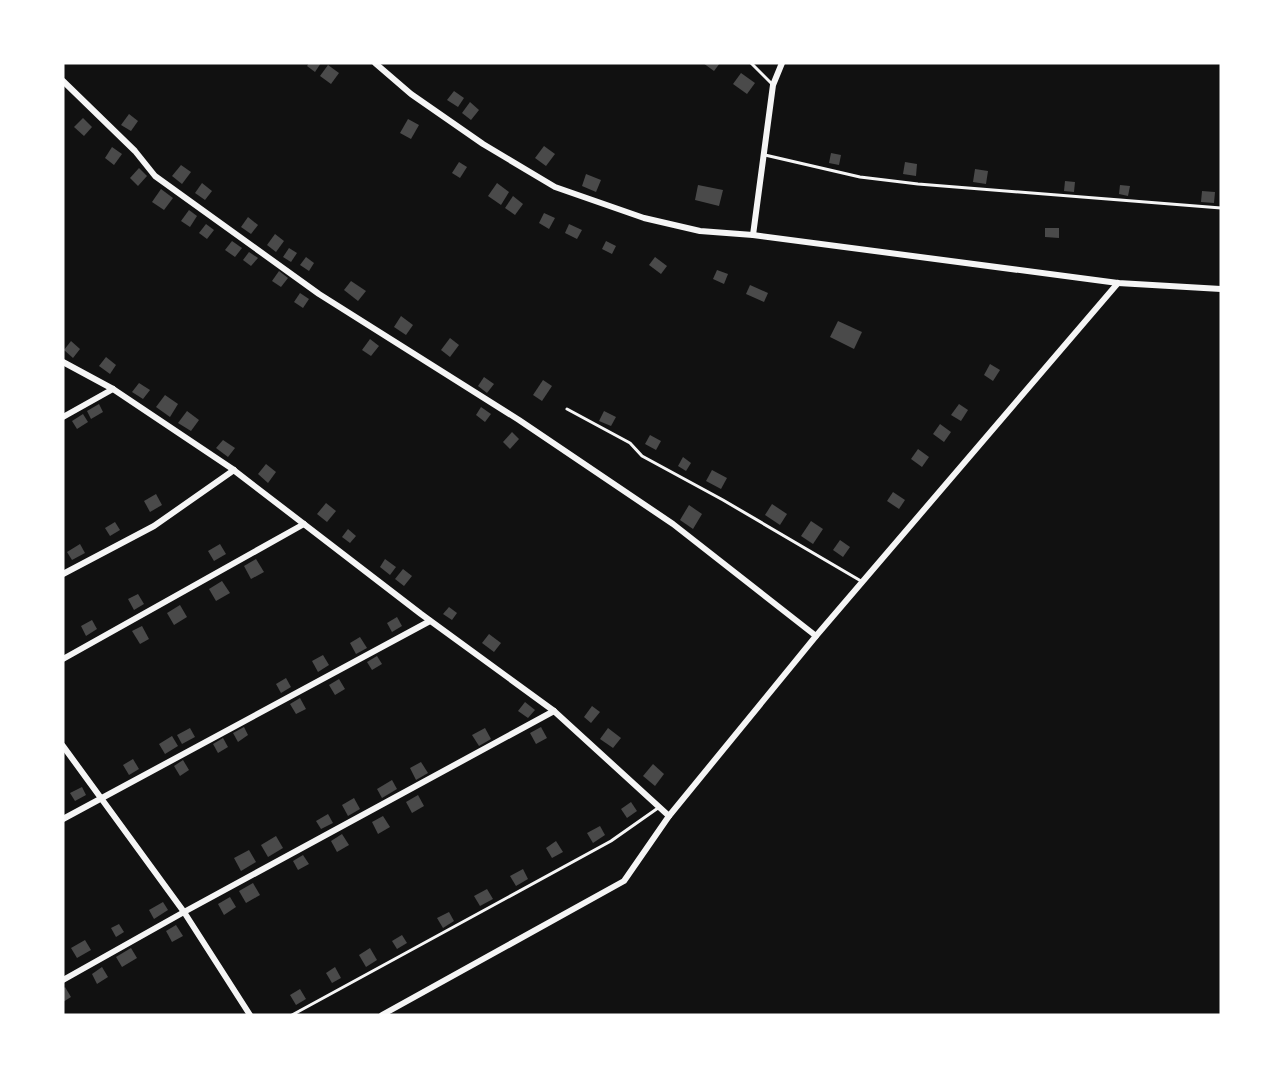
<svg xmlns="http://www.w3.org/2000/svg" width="1284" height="1078" font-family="'Work Sans',sans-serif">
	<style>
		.building { fill: #4a4a4a }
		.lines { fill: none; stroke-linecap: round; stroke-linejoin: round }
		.service { stroke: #f5f5f5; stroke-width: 3 }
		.minor { stroke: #f5f5f5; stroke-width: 6 }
	</style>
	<rect width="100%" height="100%" fill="#111"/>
	<g class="building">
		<polygon points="309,63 321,63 315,72 307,66"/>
		<polygon points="703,63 720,63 714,71"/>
		<polygon points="328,65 339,73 331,84 320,76"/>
		<polygon points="741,73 755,83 747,94 733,84"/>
		<polygon points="454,91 464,98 458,107 447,100"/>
		<polygon points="470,102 479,110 471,120 462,113"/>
		<polygon points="129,114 138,121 131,131 121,125"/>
		<polygon points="83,118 92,127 84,136 74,127"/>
		<polygon points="408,119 419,125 411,139 400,133"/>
		<polygon points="544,146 555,154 546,166 535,158"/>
		<polygon points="112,147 122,154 114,165 105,158"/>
		<polygon points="831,153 841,155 839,165 829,163"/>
		<polygon points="459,162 467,167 460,178 452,173"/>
		<polygon points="905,162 917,164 916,176 903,174"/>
		<polygon points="181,165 191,172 182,184 172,176"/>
		<polygon points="139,168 147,176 138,186 130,178"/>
		<polygon points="975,169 988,171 986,184 973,182"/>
		<polygon points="586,174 601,180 596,192 582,186"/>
		<polygon points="1065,181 1075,182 1074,192 1064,191"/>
		<polygon points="202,183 212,191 205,200 195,193"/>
		<polygon points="497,183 509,192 501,205 488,196"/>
		<polygon points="698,185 723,190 719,206 695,200"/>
		<polygon points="1120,185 1130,186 1128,196 1119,194"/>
		<polygon points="161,189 173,198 164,210 152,202"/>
		<polygon points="1202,191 1215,192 1214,203 1201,202"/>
		<polygon points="513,196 523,204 515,215 505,208"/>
		<polygon points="189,210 197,216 190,227 181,221"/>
		<polygon points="544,213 555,218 549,229 539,223"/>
		<polygon points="248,217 258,225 251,234 241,227"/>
		<polygon points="206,224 214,230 207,239 199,233"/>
		<polygon points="569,224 582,230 577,239 565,233"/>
		<polygon points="1045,228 1059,228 1059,238 1045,237"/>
		<polygon points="275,234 284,241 276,252 267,245"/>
		<polygon points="232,241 242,248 235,257 225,250"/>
		<polygon points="606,241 616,246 612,254 602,249"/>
		<polygon points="289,248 297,253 291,262 283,257"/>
		<polygon points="249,252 258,258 251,266 243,260"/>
		<polygon points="306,257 314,263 309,271 300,265"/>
		<polygon points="655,257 667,266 661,274 649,265"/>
		<polygon points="717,270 728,274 724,284 713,279"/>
		<polygon points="279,271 288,278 281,287 272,281"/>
		<polygon points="351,281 366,291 358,301 344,290"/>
		<polygon points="750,285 768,293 764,302 746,294"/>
		<polygon points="300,293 309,299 303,308 294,302"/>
		<polygon points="401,316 413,325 406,335 394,327"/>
		<polygon points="838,321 862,332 854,349 830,337"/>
		<polygon points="450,338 459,345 450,357 441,350"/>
		<polygon points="370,339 379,346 371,356 362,350"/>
		<polygon points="71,341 80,349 73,358 64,350"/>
		<polygon points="106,357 116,365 110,374 99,366"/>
		<polygon points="990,364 1000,370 993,381 984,375"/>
		<polygon points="484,377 494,384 487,393 478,386"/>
		<polygon points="543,380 552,386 542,401 533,395"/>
		<polygon points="139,383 150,390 143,399 132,392"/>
		<polygon points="165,395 178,404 170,417 156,407"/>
		<polygon points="99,404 103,412 91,419 87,411"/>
		<polygon points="959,404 968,410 961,421 951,415"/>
		<polygon points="481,407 491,414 485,422 476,415"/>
		<polygon points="187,411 199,420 191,431 178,423"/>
		<polygon points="604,411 616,417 611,426 599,421"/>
		<polygon points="83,414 88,422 77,429 72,421"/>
		<polygon points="940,424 951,432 944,442 933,434"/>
		<polygon points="512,432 519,439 510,449 503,442"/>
		<polygon points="650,435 661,441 656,450 645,444"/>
		<polygon points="223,440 235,448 228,457 216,448"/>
		<polygon points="918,449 929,457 922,467 911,459"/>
		<polygon points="683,457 691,463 686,471 678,466"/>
		<polygon points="266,464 276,472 268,483 258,474"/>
		<polygon points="712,470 727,478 721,489 706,481"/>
		<polygon points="893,492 905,500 899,509 887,501"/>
		<polygon points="156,494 162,505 150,512 144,501"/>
		<polygon points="326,503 336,511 327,522 317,514"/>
		<polygon points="772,504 787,514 780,525 765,515"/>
		<polygon points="689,505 702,514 693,529 680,520"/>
		<polygon points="811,521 823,529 813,544 801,536"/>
		<polygon points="115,522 120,530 110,536 105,528"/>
		<polygon points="348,529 356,536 350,543 342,537"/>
		<polygon points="840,540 850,547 843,557 833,550"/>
		<polygon points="80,544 85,553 72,560 67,552"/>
		<polygon points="220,544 226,554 214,561 208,551"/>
		<polygon points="256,559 264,572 251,579 244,566"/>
		<polygon points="385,559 396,567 390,575 380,567"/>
		<polygon points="403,569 412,576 404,586 395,579"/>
		<polygon points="222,581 230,593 216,601 209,589"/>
		<polygon points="138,594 144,604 134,610 128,599"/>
		<polygon points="180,605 187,617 174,625 167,613"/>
		<polygon points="449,607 457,613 452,620 443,614"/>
		<polygon points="397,617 402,626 392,632 387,623"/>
		<polygon points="92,620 97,629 86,636 81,626"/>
		<polygon points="142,626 149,639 140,644 132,631"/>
		<polygon points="489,634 501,643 494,652 482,643"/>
		<polygon points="360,637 367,648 356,654 350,643"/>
		<polygon points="323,655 329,665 318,672 312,661"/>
		<polygon points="377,656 382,664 372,670 367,662"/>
		<polygon points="286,678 291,687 281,693 276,684"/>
		<polygon points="339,679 345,689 335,695 329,685"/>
		<polygon points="300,698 306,709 296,714 290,704"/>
		<polygon points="525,702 535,710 528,718 518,711"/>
		<polygon points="592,706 600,712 591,723 584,717"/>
		<polygon points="244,727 248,735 238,742 233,733"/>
		<polygon points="541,727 547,738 536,744 530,733"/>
		<polygon points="190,728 195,737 182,744 177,735"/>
		<polygon points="485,728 491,739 479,746 472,735"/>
		<polygon points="608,728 621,738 613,748 600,739"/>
		<polygon points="172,736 178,746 165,754 159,744"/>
		<polygon points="223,738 228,747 218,753 213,744"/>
		<polygon points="133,759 139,769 129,775 123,765"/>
		<polygon points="183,760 189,770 180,776 174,766"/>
		<polygon points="421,762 428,773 416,780 410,768"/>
		<polygon points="653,764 664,774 655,786 643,776"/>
		<polygon points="392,780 397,789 382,798 377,789"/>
		<polygon points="82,787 86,795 75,801 70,793"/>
		<polygon points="418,795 424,806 412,813 406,802"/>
		<polygon points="354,798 360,809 348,816 342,805"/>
		<polygon points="631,802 637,811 627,818 621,809"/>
		<polygon points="328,814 333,823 321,829 316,821"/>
		<polygon points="383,816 390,827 378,834 372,822"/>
		<polygon points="600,826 605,835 593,843 587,833"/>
		<polygon points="342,834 349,845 337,852 331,841"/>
		<polygon points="276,836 283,848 268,857 261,845"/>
		<polygon points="556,841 563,852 552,858 546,848"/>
		<polygon points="249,850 256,862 241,871 234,858"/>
		<polygon points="303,855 309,864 298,870 293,861"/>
		<polygon points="523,869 528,879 516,886 510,876"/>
		<polygon points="253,883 260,895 246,903 239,891"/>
		<polygon points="487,889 493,899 480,906 474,896"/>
		<polygon points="230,897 236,907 224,915 218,904"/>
		<polygon points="163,902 168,910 154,919 149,910"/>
		<polygon points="449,912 454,921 443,928 437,918"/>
		<polygon points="119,924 124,932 116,937 111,928"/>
		<polygon points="176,925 183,936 172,942 166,931"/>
		<polygon points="402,935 407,943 397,949 392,941"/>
		<polygon points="85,940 91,950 77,958 71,948"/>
		<polygon points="131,948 137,958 122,967 116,957"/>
		<polygon points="370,948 377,960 366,967 359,955"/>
		<polygon points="102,967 108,977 97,984 92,974"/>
		<polygon points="335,967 341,978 332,983 326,973"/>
		<polygon points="65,987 71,997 63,1002 63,989"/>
		<polygon points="300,989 306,999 296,1005 290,995"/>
	</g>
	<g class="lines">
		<g class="service">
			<polyline points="751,63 773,85"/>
			<polyline points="765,155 860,177 918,184 1221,208"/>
			<polyline points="567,409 630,443 642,456 723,500 861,581"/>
			<polyline points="292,1015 611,841 658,808"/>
		</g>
		<g class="minor">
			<polyline points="375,63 411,94 483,144 555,187 644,218 700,231 753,235 1118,283 1221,289"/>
			<polyline points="63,81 135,151 155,176 319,294 519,420 673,524 816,636"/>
			<polyline points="753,235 773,85 782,63"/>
			<polyline points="63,362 113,389 231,468 421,614 554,711 669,816"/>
			<polyline points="63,417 113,389"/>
			<polyline points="63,574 154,526 234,470"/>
			<polyline points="63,659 304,524"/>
			<polyline points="63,746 184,912 250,1015"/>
			<polyline points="63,819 430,621"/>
			<polyline points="63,980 184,912 554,711"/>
			<polyline points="382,1015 624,881 669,816 816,636 1118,283"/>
		</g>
	</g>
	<rect width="1284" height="1078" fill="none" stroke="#ffffff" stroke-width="129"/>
</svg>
